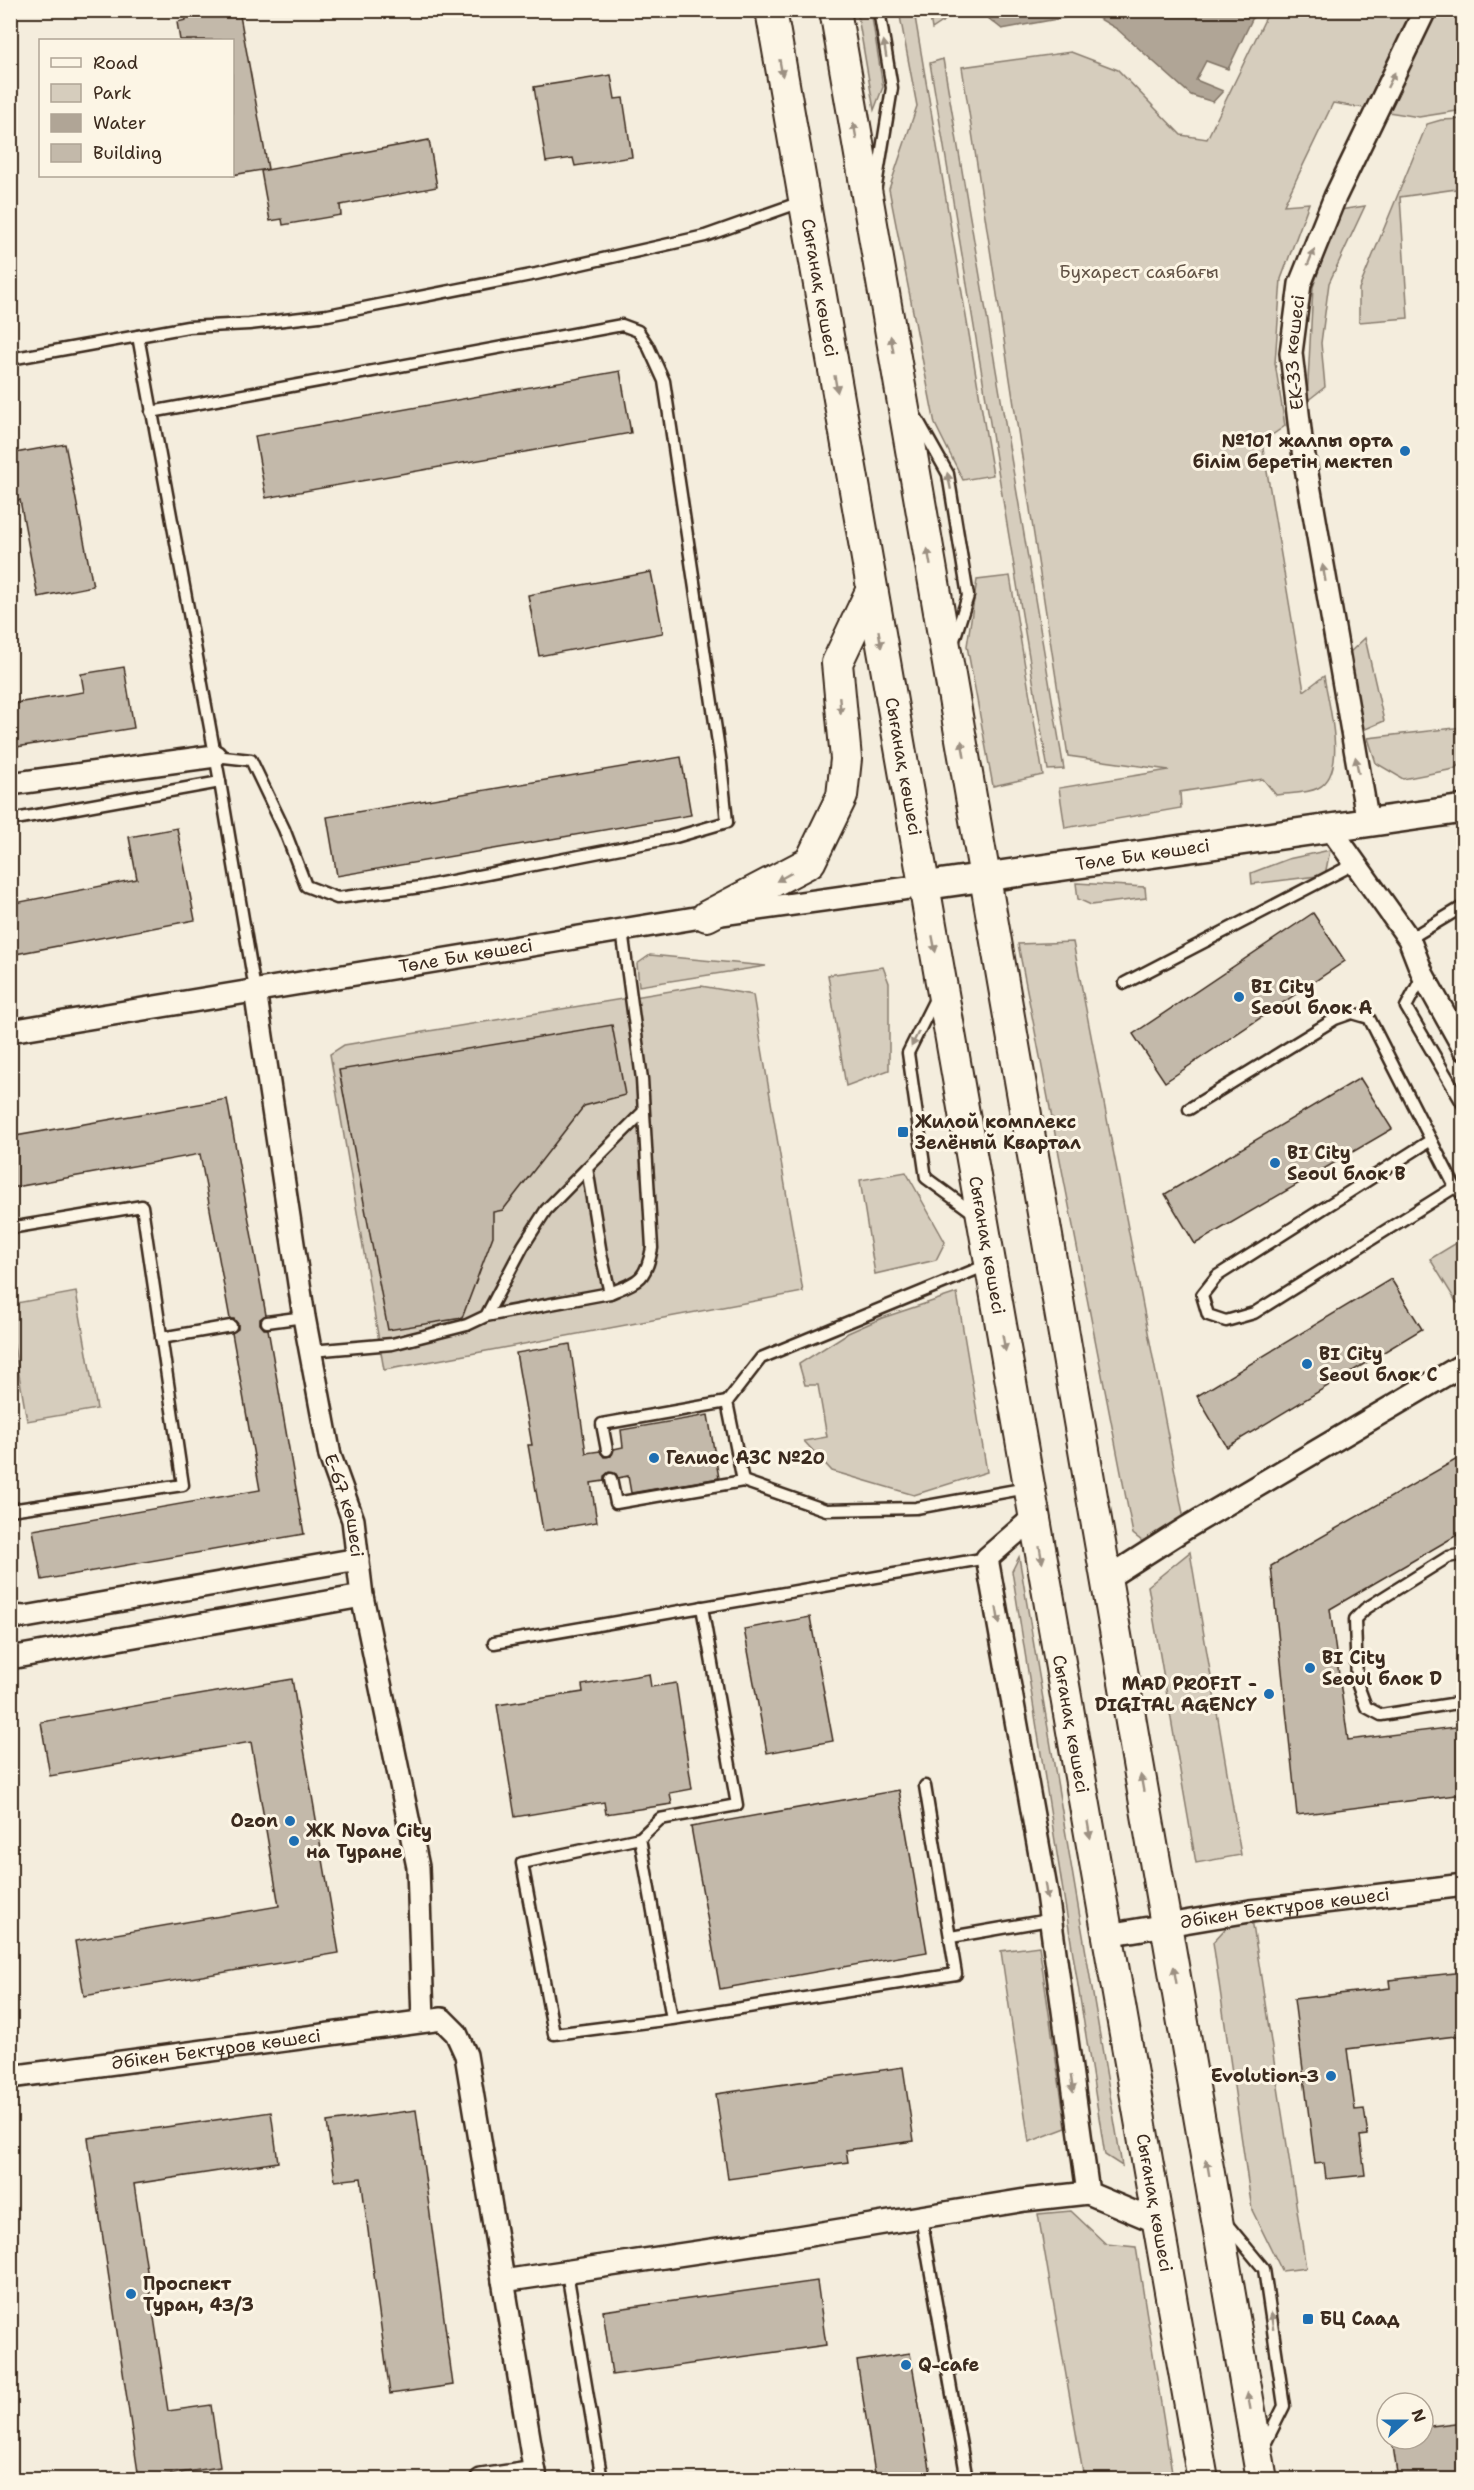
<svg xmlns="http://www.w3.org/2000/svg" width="1474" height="2490" font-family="'Shantell Sans',sans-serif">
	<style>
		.green { fill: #d6cdbd; stroke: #887c6e; stroke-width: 1.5 }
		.water { fill: #b0a596; stroke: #817466; stroke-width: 1.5 }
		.building { fill: #c3b9aa; stroke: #3b2a1e; stroke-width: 1.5 }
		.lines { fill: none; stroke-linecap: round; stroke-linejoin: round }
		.service-casing { stroke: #3b2a1e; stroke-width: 15 }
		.minor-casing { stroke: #3b2a1e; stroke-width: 26 }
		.tertiary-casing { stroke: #3b2a1e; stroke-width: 32 }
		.secondary-casing { stroke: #3b2a1e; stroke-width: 34 }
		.service { stroke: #fcf5e5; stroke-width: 10 }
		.minor { stroke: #fcf5e5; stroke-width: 21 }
		.tertiary { stroke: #fcf5e5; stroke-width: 27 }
		.secondary { stroke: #fcf5e5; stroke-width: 30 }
		.oneway { fill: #9c9082 }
		.poi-dot { fill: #1f6fb2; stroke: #fcf5e5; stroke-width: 2 }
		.labels { text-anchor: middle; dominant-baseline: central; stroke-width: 6; stroke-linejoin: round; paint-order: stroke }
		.park-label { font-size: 18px; fill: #625346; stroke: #fcf5e5 }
		.street-label { font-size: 18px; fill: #3b2a1e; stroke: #fcf5e5 }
		.poi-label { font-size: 18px; font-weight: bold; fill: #3b2a1e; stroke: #fcf5e5; text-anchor: start }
	</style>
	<rect width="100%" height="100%" fill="#f4eddd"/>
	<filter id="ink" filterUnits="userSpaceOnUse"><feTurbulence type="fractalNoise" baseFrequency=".0167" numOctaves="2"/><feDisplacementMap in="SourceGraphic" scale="12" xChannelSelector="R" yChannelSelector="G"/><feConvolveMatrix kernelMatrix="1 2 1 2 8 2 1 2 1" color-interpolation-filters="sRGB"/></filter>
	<g filter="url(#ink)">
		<g class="green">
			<polygon points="857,11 871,11 883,87 874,110"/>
			<polygon points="899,11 914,11 993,475 963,480 935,424 889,189 917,106"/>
			<polygon points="957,11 957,12 932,29 929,11"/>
			<path d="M1269,11H1463V110L1419,117L1333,103L1284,205L1309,203L1281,279L1275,363L1285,426L1262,442L1304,691L1324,676C1328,703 1349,773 1318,788C1307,794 1288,793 1276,795L1263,779L1180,792L1181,808L1065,828L1059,788L1169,770L1068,756L962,67L1071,52L1118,70L1181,135L1207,139Z"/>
			<polygon points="943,59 1064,769 1048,770 930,63"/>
			<polygon points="1463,119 1463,188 1400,197 1408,318 1359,322 1359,289 1427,124 1441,120"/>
			<polygon points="1365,206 1329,283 1321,343 1325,387 1307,401 1313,287 1340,210"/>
			<polygon points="1010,576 1043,775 993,786 967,646 977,580"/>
			<polygon points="1365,638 1384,721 1361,731 1348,654"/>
			<polygon points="1463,727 1463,761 1454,769 1403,779 1376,763 1368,738"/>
			<polygon points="1330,850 1325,875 1252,884 1251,873 1288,859"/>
			<polygon points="1076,883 1145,887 1146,898 1091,905 1078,899"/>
			<polygon points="1073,942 1184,1519 1142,1541 1133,1534 1018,944"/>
			<polygon points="650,955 766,966 639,986 637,964"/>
			<polygon points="883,967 889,983 889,1070 846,1086 828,975"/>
			<polygon points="701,986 753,995 803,1292 384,1370 330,1054 344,1045"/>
			<polygon points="906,1172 945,1242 936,1260 875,1274 860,1180"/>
			<polygon points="1463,1239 1463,1299 1457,1303 1430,1259"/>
			<polygon points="76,1292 97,1409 27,1421 11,1329 11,1304"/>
			<polygon points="957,1293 987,1472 914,1495 832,1471 804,1441 827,1437 818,1385 805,1385 799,1364 848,1333 882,1318"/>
			<polygon points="1190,1552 1241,1855 1196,1863 1148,1586"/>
			<polygon points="1019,1557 1122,2166 1105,2155 1012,1571"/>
			<polygon points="1252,1919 1306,2268 1282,2271 1252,2210 1213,1942 1226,1928"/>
			<polygon points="1039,1946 1066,2128 1029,2142 1001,1951"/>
			<polygon points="1071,2211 1106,2244 1136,2247 1173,2479 1084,2479 1038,2214"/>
		</g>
		<polygon class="water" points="979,11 979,10 1256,11 1228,69 1206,61 1196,80 1223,91 1213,102 1191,95 1117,29 1090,13 1002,29"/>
		<g class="building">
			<polygon points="185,10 239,10 268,169 232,175 232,40 180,40 177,22 186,20"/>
			<polygon points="611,75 615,99 623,98 632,157 575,166 573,158 546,162 534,87"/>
			<polygon points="429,140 437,187 340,205 341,215 283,225 282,219 270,221 261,171"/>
			<polygon points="620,371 631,433 266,498 255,436"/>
			<polygon points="65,444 93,586 38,597 20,500 10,502 10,454"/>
			<polygon points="651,572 663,633 539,656 528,595"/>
			<polygon points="124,667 134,728 10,748 10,704 84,692 81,674"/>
			<polygon points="681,757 691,815 337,876 327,817"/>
			<polygon points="177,828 195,920 10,955 10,904 137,879 129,837"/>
			<polygon points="1313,913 1345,961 1165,1082 1133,1034"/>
			<polygon points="612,1025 625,1095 584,1106 503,1210 493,1212 493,1236 462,1318 388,1330 339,1070"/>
			<polygon points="1360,1078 1392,1129 1195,1244 1165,1194"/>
			<polygon points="227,1099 266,1315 260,1319 260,1324 264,1329 268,1329 304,1534 42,1580 33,1530 260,1490 232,1333 238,1329 238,1324 234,1319 230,1319 200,1154 10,1188 10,1137"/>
			<polygon points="1391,1279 1422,1329 1227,1447 1197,1396"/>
			<polygon points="570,1344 586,1453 600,1451 604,1457 611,1456 614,1449 623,1447 621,1430 708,1415 719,1478 631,1493 628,1476 618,1478 616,1474 609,1472 604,1476 604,1481 591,1483 597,1522 543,1531 528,1445 532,1445 516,1353"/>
			<polygon points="1464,1455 1464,1531 1330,1609 1348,1740 1464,1726 1464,1794 1297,1815 1271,1566"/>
			<polygon points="810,1617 833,1741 767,1753 744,1629"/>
			<polygon points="649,1674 651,1687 676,1683 692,1789 670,1793 672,1804 606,1814 604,1802 515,1817 497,1705 583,1692 582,1685"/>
			<polygon points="292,1679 339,1953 84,1996 75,1941 279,1906 251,1742 50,1776 41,1722"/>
			<polygon points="899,1790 927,1952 720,1989 691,1827"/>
			<polygon points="1464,1972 1464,2035 1347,2049 1355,2110 1364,2109 1368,2135 1360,2136 1365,2175 1326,2179 1324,2163 1315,2164 1294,1999 1390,1988 1389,1980"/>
			<polygon points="903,2067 914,2141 846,2150 848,2162 728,2179 716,2094"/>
			<polygon points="416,2110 453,2385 390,2394 361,2178 335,2181 327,2122"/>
			<polygon points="271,2112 278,2162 134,2184 168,2411 211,2405 220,2467 139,2479 88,2138"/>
			<polygon points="817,2281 826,2345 612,2375 603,2311"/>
			<polygon points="910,2353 932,2480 876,2480 857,2361"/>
			<polygon points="1464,2422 1464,2480 1398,2480 1392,2439 1423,2439 1423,2427"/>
		</g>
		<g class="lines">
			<defs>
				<g id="service">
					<polyline points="876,186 892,88 879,10"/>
					<polyline points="138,336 220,782"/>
					<polyline points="10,359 188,327 249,324 328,315 536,274 705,236 801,202"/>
					<polyline points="151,412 622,325 638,331 648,346 664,381 721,763 727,822 672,838 421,887 337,898 306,886 284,829 251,760 215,756"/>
					<polyline points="916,417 948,474 968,596 953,643"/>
					<polyline points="10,820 220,782 255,990"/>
					<path d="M622,930L642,1079L652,1248C646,1280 639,1281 610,1293L601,1254L587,1168L642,1113"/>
					<polyline points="1409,939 1464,906"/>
					<polyline points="1423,975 1406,1007 1464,1106"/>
					<polyline points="1125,983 1356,863"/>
					<polyline points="937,995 908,1053 926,1178 975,1214"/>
					<polyline points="1189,1109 1335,1019 1352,1013 1369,1018 1431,1140"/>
					<polyline points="1455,1187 1254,1313 1226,1321 1208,1315 1202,1295 1217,1276 1431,1140 1455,1187 1464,1196"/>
					<polyline points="10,1228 142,1206 183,1485 10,1510"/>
					<polyline points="987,1265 761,1358 727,1402 743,1481 826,1510 916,1508 1027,1488"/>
					<polyline points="486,1316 610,1293"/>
					<polyline points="267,1322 304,1317"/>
					<polyline points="161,1338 231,1326"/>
					<polyline points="311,1351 392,1344 467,1325 486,1316 523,1246 546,1210 587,1168"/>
					<polyline points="607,1450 602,1424 727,1402"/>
					<polyline points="611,1479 616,1503 743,1481"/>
					<polyline points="1464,1554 1448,1557 1365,1609 1355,1619 1357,1683 1366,1707 1381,1715 1464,1702"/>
					<polyline points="494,1643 987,1558"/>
					<polyline points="640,1838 660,1819 737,1805 702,1607"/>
					<polyline points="951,1937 1049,1920"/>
					<polyline points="672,2019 640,1838 522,1863 554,2034 672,2019 956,1974 925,1786"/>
					<polyline points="921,2217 967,2480"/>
					<polyline points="1226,2223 1264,2269 1284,2406 1264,2446"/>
					<polyline points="567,2272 602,2480"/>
				</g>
				<g id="minor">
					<polyline points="10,784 215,756"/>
					<path id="s1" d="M1368,823L1301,439L1291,353L1300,284L1335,197L1425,10"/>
					<polyline points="1330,828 1409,939 1423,975 1464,1049"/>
					<path id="s2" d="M255,990L304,1317L330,1456L353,1520L362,1596L418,1867L423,2020"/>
					<path id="s3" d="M10,1031L707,916L923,886"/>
					<polyline points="1034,1517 987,1558 1047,1894 1088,2193 1157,2222"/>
					<polyline points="1106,1579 1186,1528 1464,1364"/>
					<polyline points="10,1616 25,1617 358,1559"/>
					<polyline points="10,1658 362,1596"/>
					<path id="s4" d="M1107,1935L1250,1911L1464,1885"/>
					<path id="s5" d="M10,2077L442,2019L456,2033L466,2055L536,2480"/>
					<polyline points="503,2281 779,2240 1025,2200 1088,2193"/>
					<polyline points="481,2480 535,2472"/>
				</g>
				<g id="tertiary">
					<path id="s6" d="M923,886L1464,809"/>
				</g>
				<g id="secondary">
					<path id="s7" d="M771,10L1203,2480"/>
					<polyline points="835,10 1262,2480"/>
					<polyline points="707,916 810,862 842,796 846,759 837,663 871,591"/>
				</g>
			</defs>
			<use href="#service" class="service-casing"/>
			<use href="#minor" class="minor-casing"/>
			<use href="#tertiary" class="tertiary-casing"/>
			<use href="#secondary" class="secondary-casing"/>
			<use href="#service" class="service"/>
			<use href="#minor" class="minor"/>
			<use href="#tertiary" class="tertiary"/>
			<use href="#secondary" class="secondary"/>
		</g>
		<defs><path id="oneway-solid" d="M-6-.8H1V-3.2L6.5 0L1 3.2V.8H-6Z" transform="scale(1.5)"/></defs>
		<g class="oneway">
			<use href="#oneway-solid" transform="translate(885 49) rotate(-99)"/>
			<use href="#oneway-solid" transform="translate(781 68) rotate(80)"/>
			<use href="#oneway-solid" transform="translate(1391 80) rotate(-64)"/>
			<use href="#oneway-solid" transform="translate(855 131) rotate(-100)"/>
			<use href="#oneway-solid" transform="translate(1311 257) rotate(-68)"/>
			<use href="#oneway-solid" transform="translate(892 344) rotate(-100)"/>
			<use href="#oneway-solid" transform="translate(836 384) rotate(80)"/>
			<use href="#oneway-solid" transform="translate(949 481) rotate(-102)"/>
			<use href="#oneway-solid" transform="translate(929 557) rotate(-100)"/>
			<use href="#oneway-solid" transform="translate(1324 573) rotate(-100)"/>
			<use href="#oneway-solid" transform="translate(880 639) rotate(80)"/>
			<use href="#oneway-solid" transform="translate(840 705) rotate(85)"/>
			<use href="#oneway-solid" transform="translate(963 749) rotate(-100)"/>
			<use href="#oneway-solid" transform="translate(1357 765) rotate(-101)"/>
			<use href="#oneway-solid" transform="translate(784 877) rotate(151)"/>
			<use href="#oneway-solid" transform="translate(934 944) rotate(79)"/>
			<use href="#oneway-solid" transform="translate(915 1039) rotate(116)"/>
			<use href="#oneway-solid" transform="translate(1004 1343) rotate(80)"/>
			<use href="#oneway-solid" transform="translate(1041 1555) rotate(80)"/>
			<use href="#oneway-solid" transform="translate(998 1616) rotate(80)"/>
			<use href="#oneway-solid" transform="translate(1142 1783) rotate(-100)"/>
			<use href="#oneway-solid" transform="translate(1089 1830) rotate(80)"/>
			<use href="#oneway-solid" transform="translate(1046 1891) rotate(82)"/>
			<use href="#oneway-solid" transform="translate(1175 1975) rotate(-100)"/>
			<use href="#oneway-solid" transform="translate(1072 2084) rotate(82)"/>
			<use href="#oneway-solid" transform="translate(1208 2168) rotate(-100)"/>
			<use href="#oneway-solid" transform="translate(1272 2321) rotate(-98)"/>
			<use href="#oneway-solid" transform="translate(1249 2401) rotate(-100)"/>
		</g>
	</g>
	<g class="poi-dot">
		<circle cx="1405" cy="451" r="6"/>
		<circle cx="1239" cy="997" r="6"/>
		<rect x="897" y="1126" width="12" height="12" rx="3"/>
		<circle cx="1275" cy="1163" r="6"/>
		<circle cx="1307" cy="1364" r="6"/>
		<circle cx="654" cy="1458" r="6"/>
		<circle cx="1310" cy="1668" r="6"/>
		<circle cx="1269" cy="1694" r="6"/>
		<circle cx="290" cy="1821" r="6"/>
		<circle cx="294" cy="1841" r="6"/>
		<circle cx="1331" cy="2076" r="6"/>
		<circle cx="131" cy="2294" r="6"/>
		<rect x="1302" y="2313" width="12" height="12" rx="3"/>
		<circle cx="906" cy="2365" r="6"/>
	</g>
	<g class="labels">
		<g class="park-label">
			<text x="1139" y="272">Бухарест саябағы</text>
		</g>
		<g class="street-label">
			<text stroke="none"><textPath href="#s7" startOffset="282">Сығанақ көшесі</textPath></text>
			<text stroke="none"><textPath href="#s1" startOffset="477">ЕК-33 көшесі</textPath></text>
			<text stroke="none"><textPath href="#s7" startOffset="768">Сығанақ көшесі</textPath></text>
			<text stroke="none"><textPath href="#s6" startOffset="222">Төле Би көшесі</textPath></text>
			<text stroke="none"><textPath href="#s3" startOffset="462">Төле Би көшесі</textPath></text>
			<text stroke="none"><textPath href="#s7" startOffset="1254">Сығанақ көшесі</textPath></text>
			<text stroke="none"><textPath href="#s2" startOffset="524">Е-67 көшесі</textPath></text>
			<text stroke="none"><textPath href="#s7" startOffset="1740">Сығанақ көшесі</textPath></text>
			<text stroke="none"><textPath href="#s4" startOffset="180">Әбікен Бектұров көшесі</textPath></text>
			<text stroke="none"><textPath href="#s5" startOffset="208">Әбікен Бектұров көшесі</textPath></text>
			<text stroke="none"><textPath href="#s7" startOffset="2226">Сығанақ көшесі</textPath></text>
		</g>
		<g class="poi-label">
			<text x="1393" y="441" text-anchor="end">№101 жалпы орта<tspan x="1393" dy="21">білім беретін мектеп</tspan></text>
			<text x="1251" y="987">BI City<tspan x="1251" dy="21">Seoul блок A</tspan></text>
			<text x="915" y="1122">Жилой комплекс<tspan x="915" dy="21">Зелёный Квартал</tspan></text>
			<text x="1287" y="1153">BI City<tspan x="1287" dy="21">Seoul блок B</tspan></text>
			<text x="1319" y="1354">BI City<tspan x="1319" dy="21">Seoul блок C</tspan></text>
			<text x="666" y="1458">Гелиос АЗС №20</text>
			<text x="1322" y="1658">BI City<tspan x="1322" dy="21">Seoul блок D</tspan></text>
			<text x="1257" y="1684" text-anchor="end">MAD PROFIT -<tspan x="1257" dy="21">DIGITAL AGENCY</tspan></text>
			<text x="278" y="1821" text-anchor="end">Ozon</text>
			<text x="306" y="1831">ЖК Nova City<tspan x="306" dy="21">на Туране</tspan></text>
			<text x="1319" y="2076" text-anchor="end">Evolution-3</text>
			<text x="143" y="2284">Проспект<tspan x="143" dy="21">Туран, 43/3</tspan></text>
			<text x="1320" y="2319">БЦ Саад</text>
			<text x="918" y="2365">Q-cafe</text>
		</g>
	</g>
	<rect width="1474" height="2490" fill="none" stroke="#fcf5e5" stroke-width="36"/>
	<rect x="18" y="18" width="1438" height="2454" fill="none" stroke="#3b2a1e" stroke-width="2" filter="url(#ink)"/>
	<rect x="39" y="39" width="195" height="138" fill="#fcf5e5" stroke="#afa495" stroke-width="1.5"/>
	<rect x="51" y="58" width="30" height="9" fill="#fcf5e5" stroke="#afa495" stroke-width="1.5"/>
	<text x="93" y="69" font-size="18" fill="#3b2a1e">Road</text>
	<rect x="51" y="84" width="30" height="18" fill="#d6cdbd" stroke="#afa495" stroke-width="1.5"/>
	<text x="93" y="99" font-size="18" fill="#3b2a1e">Park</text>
	<rect x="51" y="114" width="30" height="18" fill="#b0a596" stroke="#afa495" stroke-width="1.5"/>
	<text x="93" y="129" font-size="18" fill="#3b2a1e">Water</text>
	<rect x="51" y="144" width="30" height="18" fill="#c3b9aa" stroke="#afa495" stroke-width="1.5"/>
	<text x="93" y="159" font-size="18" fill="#3b2a1e">Building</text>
	<g transform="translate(1405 2421) rotate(69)"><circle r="28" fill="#fcf5e5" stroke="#afa495" stroke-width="1.5"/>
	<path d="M0-4.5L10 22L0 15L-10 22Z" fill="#1f6fb2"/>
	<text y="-9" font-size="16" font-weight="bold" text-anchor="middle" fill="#3b2a1e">N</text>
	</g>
</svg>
